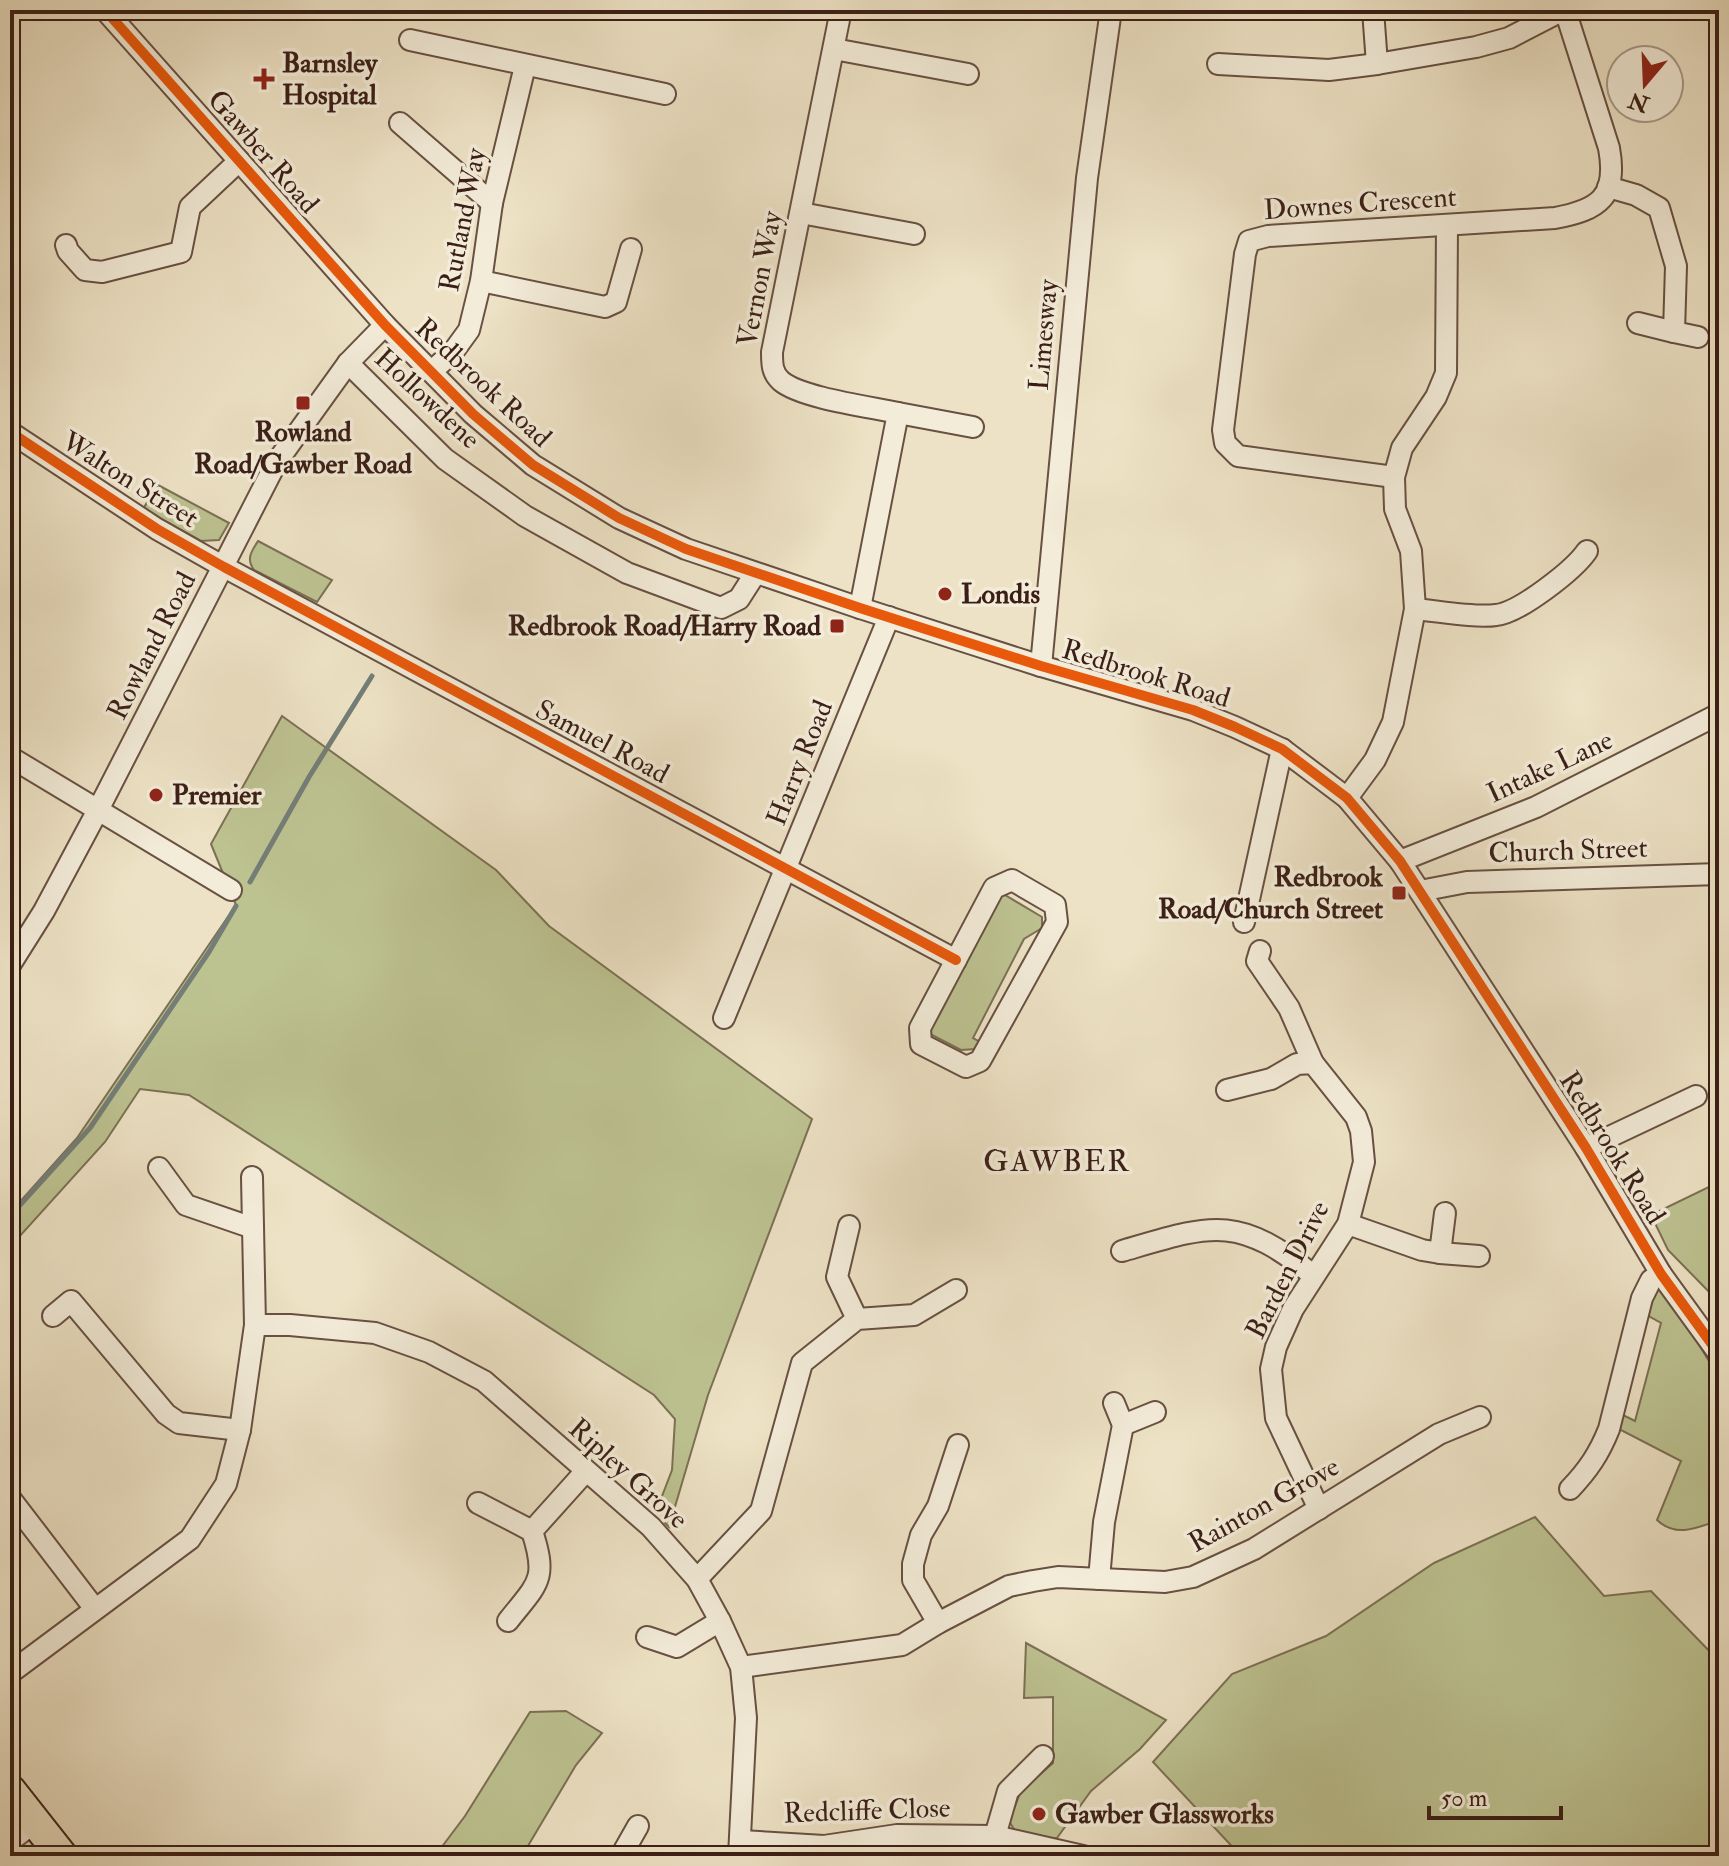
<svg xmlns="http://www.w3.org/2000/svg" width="1729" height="1866" font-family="'IM FELL Double Pica',serif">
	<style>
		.green { fill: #bdc291; stroke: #7c7054; stroke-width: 2 }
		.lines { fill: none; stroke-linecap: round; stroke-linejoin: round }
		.stream { stroke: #747e77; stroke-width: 5 }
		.minor-casing { stroke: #685042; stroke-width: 24 }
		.highway-casing { stroke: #3b1f16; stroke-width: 34 }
		.minor { stroke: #f3ecd9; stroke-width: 20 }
		.highway { stroke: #ede2c5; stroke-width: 30 }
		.cycleway-casing { stroke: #f3ecd9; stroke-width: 15 }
		.cycleway { stroke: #e8590c; stroke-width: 10 }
		.poi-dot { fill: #8f2418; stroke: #f3ecd9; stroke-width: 3 }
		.labels { text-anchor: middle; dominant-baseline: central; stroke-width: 7; stroke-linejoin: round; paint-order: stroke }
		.poi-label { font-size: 28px; font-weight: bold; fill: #3b1f16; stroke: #f3ecd9; text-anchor: start }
		.street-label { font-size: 28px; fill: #3b1f16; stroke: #f3ecd9 }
		.neighbourhood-label { font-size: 30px; letter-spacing: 2px; fill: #3b1f16; stroke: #f3ecd9 }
	</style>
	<rect width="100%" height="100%" fill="#ede2c5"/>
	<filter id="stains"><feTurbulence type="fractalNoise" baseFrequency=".0025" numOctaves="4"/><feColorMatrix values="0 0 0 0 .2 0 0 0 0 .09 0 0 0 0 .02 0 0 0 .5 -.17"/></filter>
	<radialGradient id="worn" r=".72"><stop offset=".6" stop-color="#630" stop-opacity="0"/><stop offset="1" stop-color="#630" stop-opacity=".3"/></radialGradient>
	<g class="green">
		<polygon points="158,485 229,523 219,540 201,541 143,509"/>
		<path d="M258,541L332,580L317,602L254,570C246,559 251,552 258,541Z"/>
		<polygon points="282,716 496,870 549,926 812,1119 708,1395 669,1527 665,1523 659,1504 672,1470 675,1419 654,1395 189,1095 140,1089 105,1142 10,1247 10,1213 77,1138 236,905 211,844"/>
		<polygon points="1000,892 1042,917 1042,928 1024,939 973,1038 982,1043 976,1049 961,1050 930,1034 929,1027"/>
		<polygon points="1719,1182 1719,1302 1668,1250 1651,1215"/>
		<path d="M1656,1286L1673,1301L1719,1378V1520C1697,1528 1676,1538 1657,1520L1681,1461L1615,1427L1619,1413L1635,1421L1661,1323L1645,1314Z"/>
		<polygon points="1535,1517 1604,1596 1651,1591 1719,1661 1719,1856 1241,1856 1153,1762 1232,1674 1326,1636 1434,1563"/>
		<polygon points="1026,1643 1166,1720 1140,1749 1091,1791 1057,1838 1050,1840 1015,1831 1009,1821 1021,1791 1053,1763 1053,1697 1024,1698"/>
		<polygon points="566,1711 602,1733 576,1765 522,1856 435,1856 465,1816 530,1712"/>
	</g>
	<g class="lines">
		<g class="stream">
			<polyline points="250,882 309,777 372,676"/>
			<polyline points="10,1216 90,1128 209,952 236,906"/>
		</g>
		<defs>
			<g id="minor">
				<polyline points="105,10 385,325 473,414 533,465 619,518 686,549 860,608 1041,666 1193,710 1235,727 1282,749 1347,798 1400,861 1586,1148 1661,1274 1719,1354"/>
				<path d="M841,10L772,352C772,364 772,373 781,381C801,398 871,407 898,413L860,608"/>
				<polyline points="1373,10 1377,64"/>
				<polyline points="410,40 665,94"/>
				<polyline points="834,49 968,74"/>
				<polyline points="1218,64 1329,70 1377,64 1476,47 1509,38 1563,10"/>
				<polyline points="400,123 492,203"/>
				<polyline points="1608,187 1636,195 1659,208 1676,266 1674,332 1638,323"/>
				<polyline points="801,213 914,234"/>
				<polyline points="66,245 68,251 85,270 102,272 181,252 190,207 239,161"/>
				<polyline points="481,281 605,307 616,302 631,249"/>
				<polyline points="1674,332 1698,337"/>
				<polyline points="348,363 445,459 525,516 627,573 721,608 739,599 755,574"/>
				<polyline points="432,371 453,352 469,330 481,281 492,203 525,66"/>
				<polyline points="898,413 973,427"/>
				<polyline points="10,432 157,529 224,567 956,960"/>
				<path d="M1394,477L1238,456L1225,443L1223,430L1245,254L1249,241L1268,236L1555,218C1599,210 1618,197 1609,148L1565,10"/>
				<path d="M1415,609C1438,611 1475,618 1496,615C1519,613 1574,570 1587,551"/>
				<polyline points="1041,666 1087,178 1111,10"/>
				<polyline points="10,757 231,890"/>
				<polyline points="1347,798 1375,760 1393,722 1415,609 1411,551 1395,509 1394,477 1402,448 1436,397 1446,373 1447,226"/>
				<polyline points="1400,861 1536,807 1719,714"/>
				<polygon points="1012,880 1055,905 1057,922 980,1061 966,1067 921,1044 920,1028 994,888"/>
				<polyline points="1420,891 1467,882 1719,874"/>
				<polyline points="1244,922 1282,749"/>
				<polyline points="1260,951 1257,961 1289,1008 1313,1063"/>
				<polyline points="10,965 44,911 98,810 276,463 348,363 385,325"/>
				<polyline points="724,1018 889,617"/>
				<polyline points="1227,1090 1271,1079 1297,1064 1313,1063 1356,1117 1361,1131 1364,1162 1348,1224 1293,1309 1276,1347 1271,1369 1276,1418 1319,1509"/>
				<polyline points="1586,1148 1696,1096"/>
				<polyline points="159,1168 186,1205 253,1228"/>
				<polyline points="1348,1224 1422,1250 1440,1253 1445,1213"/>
				<polyline points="849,1226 837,1277 857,1319"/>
				<path d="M1122,1251C1211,1225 1237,1213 1314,1276"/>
				<polyline points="1440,1253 1479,1256"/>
				<polyline points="53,1316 71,1301 166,1414 179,1423 240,1430"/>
				<polyline points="255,1325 290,1325 375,1333 429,1352 484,1381 651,1527 697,1579 720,1621 741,1667 746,1718 739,1856"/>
				<polyline points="1123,1425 1155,1412"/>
				<path d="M1570,1489C1588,1470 1599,1454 1609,1429L1642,1298L1651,1280L1661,1274"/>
				<polyline points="10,1498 95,1609"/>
				<polyline points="478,1503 532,1531"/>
				<polyline points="697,1579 761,1511 802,1363 857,1319 914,1315 956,1290"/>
				<polyline points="1099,1579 1104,1522 1123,1425 1114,1403"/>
				<path d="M508,1621C538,1583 548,1580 532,1531L585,1472"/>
				<polyline points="938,1623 913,1580 913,1564 921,1535 938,1506 958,1445"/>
				<polyline points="647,1637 677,1647 720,1621"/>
				<polyline points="741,1667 902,1645 938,1623 1009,1586 1033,1581 1058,1577 1165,1582 1193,1577 1254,1549 1439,1434 1480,1417"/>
				<polyline points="10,1673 190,1539 226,1484 240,1430 255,1325 252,1177"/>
				<polyline points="995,1836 1008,1791 1043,1756"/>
				<polyline points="10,1841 35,1822"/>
				<polyline points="741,1841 824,1846 897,1835 995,1836 1083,1856"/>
				<polyline points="621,1856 638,1826"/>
			</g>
			<polyline id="highway" points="10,1790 62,1856"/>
		</defs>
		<use href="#minor" class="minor-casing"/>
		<use href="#highway" class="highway-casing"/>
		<use href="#minor" class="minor"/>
		<use href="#highway" class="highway"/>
		<defs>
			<g id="cycleway">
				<polyline points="105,10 385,325 473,414 533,465 619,518 686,549 860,608 1041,666 1193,710 1235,727 1282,749 1347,798 1400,861 1586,1148 1661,1274 1719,1354"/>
				<polyline points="10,432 157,529 224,567 956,960"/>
			</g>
		</defs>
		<use href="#cycleway" class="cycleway-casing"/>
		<use href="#cycleway" class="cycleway"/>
	</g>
	<g class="poi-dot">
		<path d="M260 67h8v8h8v8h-8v8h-8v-8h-8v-8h8z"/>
		<rect x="295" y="395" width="16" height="16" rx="4"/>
		<circle cx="945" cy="594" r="8"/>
		<rect x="829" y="618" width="16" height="16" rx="4"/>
		<circle cx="156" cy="795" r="8"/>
		<rect x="1391" y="885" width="16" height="16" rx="4"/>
		<circle cx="1039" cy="1814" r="8"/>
	</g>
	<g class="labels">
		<g class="poi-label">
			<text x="282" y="63">Barnsley<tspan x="282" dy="32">Hospital</tspan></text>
			<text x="303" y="432" text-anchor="middle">Rowland<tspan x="303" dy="32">Road/Gawber Road</tspan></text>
			<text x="961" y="594">Londis</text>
			<text x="821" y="626" text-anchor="end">Redbrook Road/Harry Road</text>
			<text x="172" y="795">Premier</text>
			<text x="1383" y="877" text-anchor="end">Redbrook<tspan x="1383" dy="32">Road/Church Street</tspan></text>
			<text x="1055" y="1814">Gawber Glassworks</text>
		</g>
		<g class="street-label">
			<text transform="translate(263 152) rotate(49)">Gawber Road</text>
			<text transform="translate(1360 204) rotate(-4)">Downes Crescent</text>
			<text transform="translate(463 220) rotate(-79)">Rutland Way</text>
			<text transform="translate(760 279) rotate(-79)">Vernon Way</text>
			<text transform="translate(1044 335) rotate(-85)">Limesway</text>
			<text transform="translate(483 383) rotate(43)">Redbrook Road</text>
			<text transform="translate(427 399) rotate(43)">Hollowdene</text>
			<text transform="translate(130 480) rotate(32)">Walton Street</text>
			<text transform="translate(152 646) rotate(-63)">Rowland Road</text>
			<text transform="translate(1146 674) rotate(17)">Redbrook Road</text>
			<text transform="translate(602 742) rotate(28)">Samuel Road</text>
			<text transform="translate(800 763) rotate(-68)">Harry Road</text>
			<text transform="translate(1550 767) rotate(-25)">Intake Lane</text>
			<text transform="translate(1568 851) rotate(-2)">Church Street</text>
			<text transform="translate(1612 1148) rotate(58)">Redbrook Road</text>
			<text transform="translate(1288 1270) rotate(-63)">Barden Drive</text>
			<text transform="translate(628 1474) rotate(42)">Ripley Grove</text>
			<text transform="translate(1264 1505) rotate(-29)">Rainton Grove</text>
			<text transform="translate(867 1811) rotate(-2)">Redcliffe Close</text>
		</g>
		<g class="neighbourhood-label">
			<text x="1057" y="1161">GAWBER</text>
		</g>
	</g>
	<rect width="1729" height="1866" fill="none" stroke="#ede2c5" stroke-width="40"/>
	<rect x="12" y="12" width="1705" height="1842" fill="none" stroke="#3b1f16" stroke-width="4"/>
	<rect x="20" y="20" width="1689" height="1826" fill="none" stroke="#3b1f16" stroke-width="2"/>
	<g transform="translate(1645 84) rotate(199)"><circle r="38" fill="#f3ecd9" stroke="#a99a8b" stroke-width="2"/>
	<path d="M0-6L14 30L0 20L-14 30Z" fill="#8f2418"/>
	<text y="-12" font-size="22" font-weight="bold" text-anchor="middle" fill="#3b1f16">N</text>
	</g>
	<path d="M1429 1806v12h132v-12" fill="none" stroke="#3b1f16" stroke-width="4"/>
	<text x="1441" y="1806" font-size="24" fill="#3b1f16" stroke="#f3ecd9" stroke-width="6" paint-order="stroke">50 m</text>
	<rect width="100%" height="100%" filter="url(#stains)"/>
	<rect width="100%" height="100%" fill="url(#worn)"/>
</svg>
